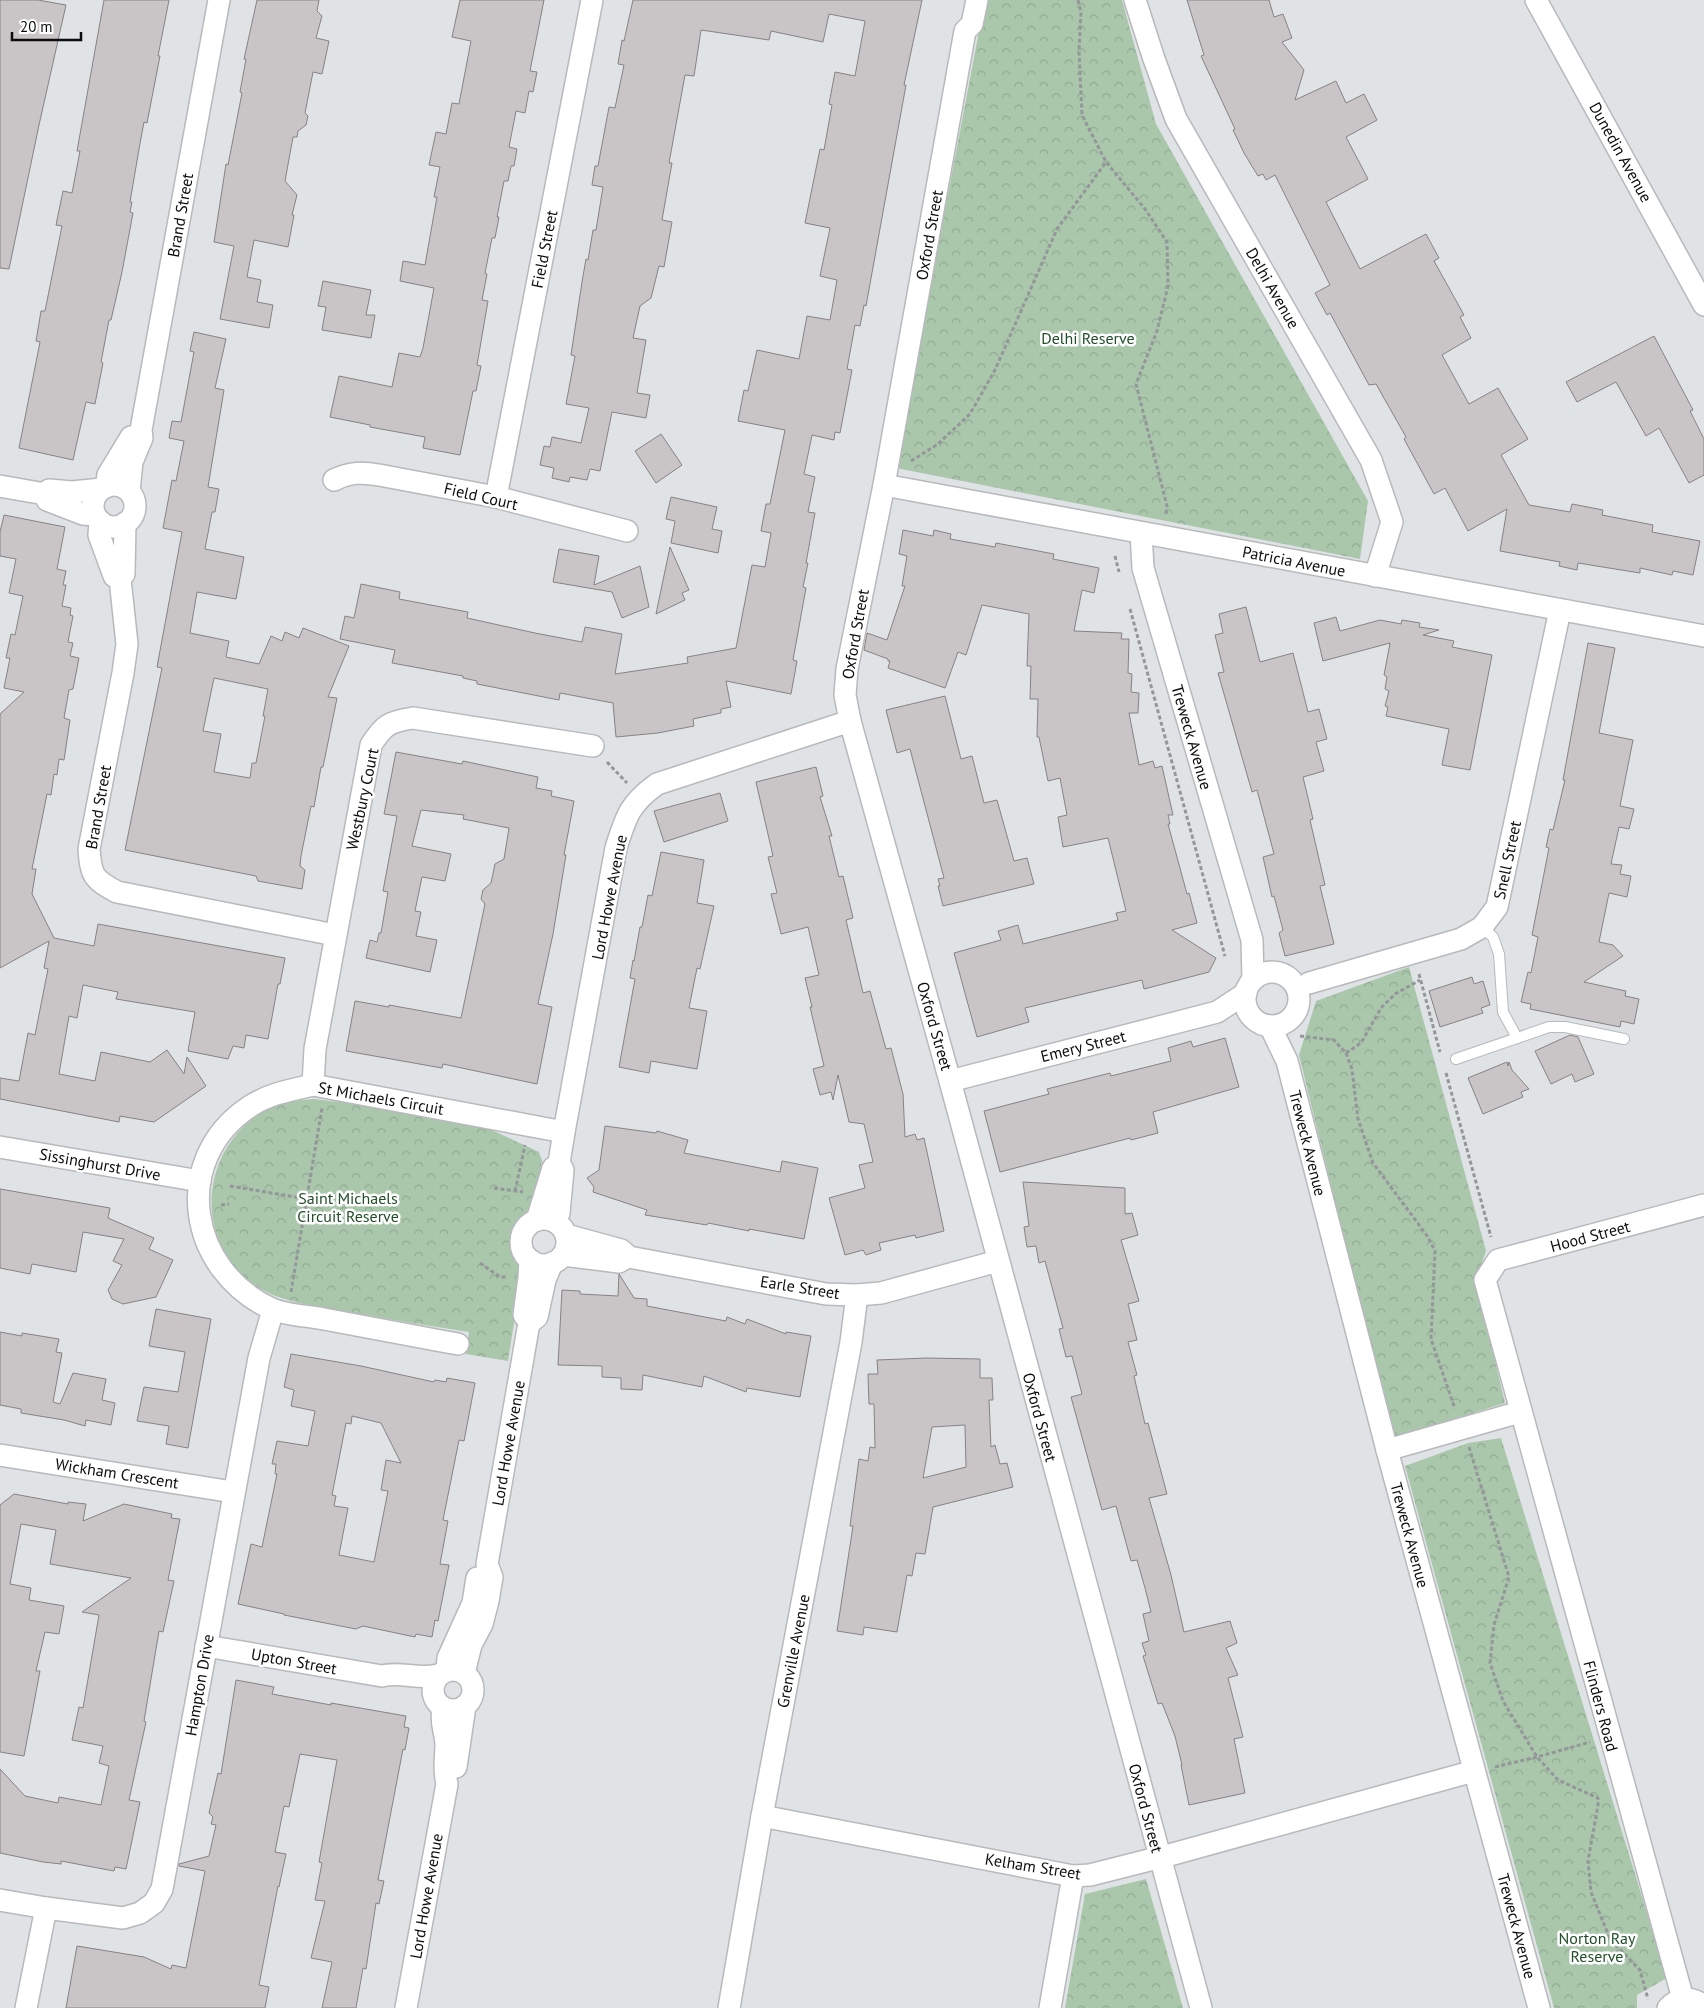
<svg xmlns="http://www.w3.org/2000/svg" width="1704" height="2008" font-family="'PT Sans',sans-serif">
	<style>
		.forest { fill: url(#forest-crowns) }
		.building { fill: #c9c4c6; stroke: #878284; fill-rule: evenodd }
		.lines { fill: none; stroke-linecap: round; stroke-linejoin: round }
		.lane-casing { stroke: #b7b9bd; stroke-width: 12 }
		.street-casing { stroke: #b7b9bd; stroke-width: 24 }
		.path { stroke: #949799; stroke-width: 3; stroke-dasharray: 4 2.5; stroke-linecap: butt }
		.lane { stroke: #fff; stroke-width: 10 }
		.street { stroke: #fff; stroke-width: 21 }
		.labels { text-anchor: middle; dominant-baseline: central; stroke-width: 5; stroke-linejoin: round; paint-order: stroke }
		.street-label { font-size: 16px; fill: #0b0c0d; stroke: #fff }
		.park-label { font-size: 16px; fill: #204e27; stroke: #fff }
	</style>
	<defs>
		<pattern id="forest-crowns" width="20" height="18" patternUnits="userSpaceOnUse" patternTransform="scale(1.25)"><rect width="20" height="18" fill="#aac7ac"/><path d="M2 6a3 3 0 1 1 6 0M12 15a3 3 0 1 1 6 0" fill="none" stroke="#91aa93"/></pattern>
	</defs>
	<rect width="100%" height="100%" fill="#e0e3e6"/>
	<g class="forest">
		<polygon points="986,0 1122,0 1156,124 1368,501 1360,559 896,468 984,5"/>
		<polygon points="1409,967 1486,1251 1476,1281 1505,1403 1393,1438 1299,1055 1316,1001"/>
		<path d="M314,1099L357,1104L481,1127L496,1132L539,1152L542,1161L536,1194L524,1217L515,1226L512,1236L519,1264L520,1285L508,1361L466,1354L469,1332C429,1326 389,1319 349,1312C322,1307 284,1303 261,1289C190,1247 198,1145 269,1108C283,1101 298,1100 314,1099Z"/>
		<polygon points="1501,1438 1667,1978 1637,1995 1637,2008 1554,2008 1405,1466 1468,1443"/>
		<polygon points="1146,1879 1183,2008 1065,2008 1085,1894"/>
	</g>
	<g class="building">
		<polygon points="0,0 38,0 66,5 39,125 9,269 0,268"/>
		<polygon points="104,0 169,0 158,56 160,56 147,123 144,122 139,149 130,202 132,202 130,212 133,213 122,272 111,320 109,320 101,362 103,363 95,404 86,402 73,460 19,448 40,342 36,341 41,311 45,311 62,226 56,225 63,191 72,193 80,151 77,151"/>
		<polygon points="257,0 319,0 317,11 322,16 316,38 329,41 322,74 313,72 305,113 308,116 306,125 298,131 297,137 293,137 285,181 297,195 292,215 294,215 288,247 254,240 247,277 261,280 257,302 273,305 269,328 220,319 234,246 214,242 226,164 228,165 242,93 240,92 246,59 244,59"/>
		<polygon points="460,0 544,0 530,71 537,72 533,92 529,91 525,113 516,111 509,147 517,149 514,166 511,166 508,181 504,181 497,217 499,217 495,238 492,238 485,273 487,274 482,300 488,301 477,365 481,366 476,391 473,391 460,455 423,448 425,437 370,427 370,425 330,417 339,376 392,387 399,353 420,357 423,348 434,288 400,281 403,261 425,265 437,197 434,197 440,167 429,165 436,132 446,134 452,103 459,104 471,41 452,37"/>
		<polygon points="633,0 922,0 904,85 906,85 866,306 864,305 860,326 855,325 847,369 852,370 840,433 835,432 834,440 812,435 804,474 815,477 808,512 815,513 806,563 808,563 803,587 806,588 793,660 797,661 791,694 726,681 731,707 721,709 721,713 693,719 694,726 658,733 616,737 613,703 560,693 559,700 477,684 477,681 463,678 463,676 392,663 395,650 340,639 345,616 354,618 361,584 400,592 399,599 468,612 467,618 535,633 582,642 585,627 622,634 615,674 688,663 687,657 736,648 752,565 765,567 771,533 761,531 766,504 770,504 785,430 738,421 744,390 748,391 757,350 799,359 807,316 830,320 837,280 820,276 830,228 805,223 820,149 824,150 832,105 829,104 835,72 855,76 865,21 829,14 823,42 771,31 769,40 701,30 694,76 685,75 669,163 672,163 662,220 672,222 664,267 659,266 651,298 640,306 633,338 646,340 637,393 650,395 646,418 612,412 600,471 590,469 587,480 570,477 569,482 552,478 554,468 540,465 544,446 550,447 552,437 581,443 589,408 566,404 575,356 571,355 582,282 586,259 588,260 593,230 596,230 603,187 592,185 595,166 598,166 609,107 615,108 624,65 618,64 622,40 624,41"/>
		<polygon points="1187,0 1269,0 1274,17 1283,14 1292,38 1282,42 1304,70 1295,100 1336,81 1346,103 1364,94 1377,120 1346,137 1368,179 1326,202 1360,269 1426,234 1439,258 1434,261 1464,315 1460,317 1471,338 1442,355 1469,404 1498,388 1513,414 1528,439 1501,455 1529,505 1570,512 1572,504 1603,510 1602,515 1653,525 1652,532 1700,541 1693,575 1673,571 1672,575 1640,568 1640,573 1578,563 1577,570 1559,566 1560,562 1500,551 1507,509 1468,531 1445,488 1434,494 1404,439 1406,437 1376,384 1369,385 1330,313 1327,315 1315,293 1330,285 1275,175 1266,180 1263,174 1258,176 1244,153 1233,130 1235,129 1201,56 1204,55"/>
		<polygon points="323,281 371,290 366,315 375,315 371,338 322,330 326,307 318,306"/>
		<path d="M194,332L226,339L215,388L224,390L208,487L219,489L215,512H212L205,549L244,557L236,599L197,592L190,633L229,641L226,657L259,664L271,636L282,641L285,632L299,638L303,628L349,646L328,697L337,698L323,767H321L314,807L311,806L301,856L300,866L305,870L302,889L258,881L256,876L125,850L162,668L157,667L182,532L163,528L172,480L176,481L184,441L169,438L172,421L181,422L194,352L190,351ZM214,678L268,689L263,716H265L256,763H252L250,778L214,772L221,734L203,731Z"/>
		<polygon points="1654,336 1693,410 1690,411 1704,439 1704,475 1689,483 1659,428 1646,436 1616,382 1577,402 1566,382"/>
		<polygon points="661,434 682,465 656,483 635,451"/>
		<polygon points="671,497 717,507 712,529 722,531 718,553 671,543 675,521 666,519"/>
		<polygon points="4,515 65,527 57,569 66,571 63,585 66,585 62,606 71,608 70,615 73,616 68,642 73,643 70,656 79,658 73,689 69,690 64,718 70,720 64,760 59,759 57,775 54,774 51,795 47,794 32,869 36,869 32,894 54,938 94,946 98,924 285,958 280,984 278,984 268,1039 246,1035 244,1048 233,1046 228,1059 188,1051 195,1012 116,999 118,992 83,985 77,1018 69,1016 59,1074 95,1081 101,1052 150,1062 167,1050 184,1074 187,1057 206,1086 154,1122 120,1116 119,1122 0,1099 0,1078 19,1081 28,1033 35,1035 48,969 44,968 49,941 0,968 0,714 24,692 4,688 10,658 6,658 11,634 15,635 23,596 9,593 16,559 0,556 0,532"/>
		<polygon points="903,530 933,536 934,530 951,534 950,539 995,547 996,543 1054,554 1053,559 1099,568 1094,593 1082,590 1074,631 1122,633 1121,639 1129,639 1128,673 1132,674 1131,692 1139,693 1138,713 1129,713 1139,765 1153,761 1155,768 1162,766 1173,815 1168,815 1170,824 1168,824 1187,894 1189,893 1197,923 1172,930 1216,958 1209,972 1144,989 1142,980 1025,1008 1029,1022 977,1037 954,953 1001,940 998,931 1018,925 1023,944 1118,920 1116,913 1126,911 1108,838 1063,847 1058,817 1067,815 1060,778 1048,781 1039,737 1037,737 1038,699 1030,699 1031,666 1027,666 1029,614 982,605 966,655 958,652 945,688 888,668 890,661 888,661 888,659 864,650 867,633 887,640 905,586 902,586 907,556 899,554"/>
		<polygon points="670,547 689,590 682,593 685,600 656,614"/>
		<polygon points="559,549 599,556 594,585 640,566 649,607 622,618 612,592 553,582"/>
		<polygon points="1246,607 1260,662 1293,653 1308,712 1319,709 1327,739 1316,742 1324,771 1303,777 1313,819 1310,820 1325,885 1320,886 1334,944 1285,956 1279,933 1283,930 1274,896 1272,897 1263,857 1274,854 1257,790 1252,792 1218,673 1224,672 1215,635 1223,633 1219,614"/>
		<polygon points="1336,617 1340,631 1380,620 1401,624 1402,620 1420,623 1419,627 1439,630 1423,635 1454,641 1452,647 1492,655 1470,770 1442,765 1449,729 1386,716 1388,707 1385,706 1389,691 1385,689 1387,677 1384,675 1390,643 1323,661 1314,623"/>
		<polygon points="1588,643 1615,648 1599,733 1633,740 1620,806 1634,809 1629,829 1619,827 1611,864 1622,865 1620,874 1631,876 1627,897 1609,893 1599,942 1613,945 1623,956 1584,982 1626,991 1625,996 1639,999 1634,1024 1621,1021 1620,1027 1530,1009 1531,1004 1521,1002 1528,972 1531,973 1538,937 1532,935 1549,848 1546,847 1550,829 1553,830 1565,780 1563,780"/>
		<polygon points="945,696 961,759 972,756 984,803 997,800 1014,861 1027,858 1034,884 943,906 938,886 940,886 938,879 944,878 910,749 897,753 886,710"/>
		<polygon points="396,752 462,764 463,761 538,777 536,788 552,791 551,796 574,801 564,855 566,855 553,934 538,1004 552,1007 537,1084 443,1064 442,1068 346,1051 355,1001 389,1007 389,1005 461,1018 485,904 481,899 483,890 491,883 495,864 504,859 509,828 463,819 464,815 421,810 412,846 451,854 445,881 422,877 415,911 421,912 416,936 437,940 430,972 366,958 370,940 377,942 379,933 381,933 388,892 383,891 397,816 384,814"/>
		<polygon points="816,767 823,796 820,797 832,836 829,836 839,877 843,876 853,918 846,920 863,993 870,991 886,1049 891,1048 903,1094 905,1137 915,1134 917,1140 924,1138 944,1231 916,1238 915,1235 879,1243 881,1250 866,1255 863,1250 845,1255 829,1198 865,1188 859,1165 873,1162 864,1124 849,1122 838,1075 833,1100 831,1092 820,1095 813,1069 824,1066 810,1007 812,1007 805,978 819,975 808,927 781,934 771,894 777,893 768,857 773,856 756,782"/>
		<polygon points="720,793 728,821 664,842 654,811"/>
		<polygon points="661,852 704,860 697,903 714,906 700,969 697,968 689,1008 707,1011 697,1069 651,1061 649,1073 619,1067 635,979 630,978 633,960 634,961 640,927 642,927 648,895 652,896"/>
		<polygon points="1472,977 1474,984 1483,981 1490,1005 1481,1008 1483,1013 1440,1027 1429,991"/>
		<polygon points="1570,1035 1578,1037 1594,1074 1575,1082 1572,1074 1551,1084 1535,1051"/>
		<polygon points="1225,1038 1239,1087 1153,1112 1158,1133 1131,1140 1130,1138 1000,1172 984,1111 1049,1094 1047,1089 1110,1073 1111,1076 1171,1061 1168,1048 1191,1041 1193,1047"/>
		<polygon points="1507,1062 1508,1066 1509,1062 1512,1070 1529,1089 1521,1092 1523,1097 1483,1114 1468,1078"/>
		<polygon points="605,1126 656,1133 657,1131 688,1140 684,1153 780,1172 782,1161 818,1168 804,1239 749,1229 749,1231 708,1223 707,1225 645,1215 647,1210 593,1192 594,1187 587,1178 599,1170"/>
		<polygon points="1023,1182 1125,1188 1125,1214 1132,1213 1138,1235 1121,1240 1139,1301 1128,1304 1137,1340 1128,1342 1137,1375 1134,1376 1145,1424 1148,1423 1167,1494 1149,1498 1171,1575 1184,1632 1230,1621 1237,1643 1226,1648 1238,1675 1228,1678 1243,1737 1234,1739 1245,1793 1189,1805 1181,1765 1182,1765 1175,1736 1162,1703 1158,1704 1143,1656 1146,1655 1142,1643 1149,1641 1143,1614 1151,1612 1145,1588 1137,1560 1131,1561 1116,1506 1102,1510 1071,1397 1082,1394 1072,1356 1066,1357 1059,1329 1063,1328 1045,1261 1039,1263 1036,1246 1027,1247 1024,1227 1029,1226"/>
		<polygon points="0,1189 110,1208 108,1218 154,1238 149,1249 173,1260 156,1297 123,1304 112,1299 108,1290 122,1265 113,1261 124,1239 83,1232 76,1272 32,1264 30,1274 0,1268"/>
		<polygon points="619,1274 634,1298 647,1299 647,1306 726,1321 727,1317 745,1324 747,1319 786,1334 786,1332 811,1336 800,1397 747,1388 746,1392 704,1376 702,1387 643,1375 642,1390 621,1389 621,1378 602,1377 602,1366 558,1365 562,1290 580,1291 580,1294 618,1296"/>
		<polygon points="156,1309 211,1319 188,1448 166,1444 169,1426 137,1421 144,1387 178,1392 185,1352 149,1346"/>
		<polygon points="0,1332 22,1336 22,1333 59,1339 56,1352 62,1353 53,1402 60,1404 73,1373 106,1379 102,1400 115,1403 111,1425 86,1420 85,1426 64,1420 21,1413 21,1409 0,1405"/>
		<path d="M291,1354L361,1366L434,1382L435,1380L446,1382L447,1378L475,1383L464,1441L459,1440L443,1520L448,1521L440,1564L449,1565L438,1621L435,1620L432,1637L416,1634L415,1637L363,1626L356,1629L284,1615V1614L238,1604L251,1544L262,1547L277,1474H275L276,1464H272L277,1441L308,1446L315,1411L291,1406L294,1390L284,1387ZM352,1416L381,1423L401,1463L386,1460L381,1490L388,1491L374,1562L339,1555L348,1508L334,1506L336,1496L332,1495L346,1423L351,1424Z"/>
		<path d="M927,1358L980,1359V1378H992L993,1400H989L991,1447L995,1445L1000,1464L1007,1463L1013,1487L933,1507L925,1554L916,1553L912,1576L907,1575L897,1632L864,1627L863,1635L837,1631L853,1526H850L859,1459L868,1461L870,1447L875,1448L874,1404H869L868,1374H878L877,1360ZM965,1425L966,1467L923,1478L932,1427Z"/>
		<polygon points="14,1494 68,1504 68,1502 86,1504 83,1521 124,1504 172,1514 171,1518 180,1519 168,1580 174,1581 163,1632 159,1631 144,1721 146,1722 129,1800 140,1802 126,1869 115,1867 114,1871 61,1861 61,1864 43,1862 0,1853 0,1769 25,1796 58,1803 59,1797 101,1805 109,1766 99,1763 103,1746 72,1740 79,1707 83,1708 99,1615 82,1612 131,1578 50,1564 56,1530 21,1524 10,1584 31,1588 29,1600 64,1606 59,1634 45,1632 36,1671 40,1671 24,1756 0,1752 0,1505"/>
		<polygon points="236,1680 274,1687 272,1694 331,1705 331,1703 406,1716 404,1727 409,1728 405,1750 403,1749 378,1880 384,1881 379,1904 376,1903 366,1969 363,1968 356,2008 322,2008 332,1962 311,1958 325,1901 315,1900 322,1863 319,1862 337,1760 300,1754 289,1807 284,1806 275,1852 286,1854 279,1887 278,1886 259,1985 269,1987 265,2008 66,2008 77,1946 144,1957 171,1969 172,1965 186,1968 205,1871 179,1866 179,1864 209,1856 216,1825 211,1824 213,1817 209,1813 218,1773 221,1774"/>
	</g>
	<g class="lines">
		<defs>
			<g id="lane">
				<polyline points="1482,927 1493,937 1499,954 1503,1012 1517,1038"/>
				<polyline points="1456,1059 1549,1027 1565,1027 1624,1039"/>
			</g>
			<g id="street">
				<polyline points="977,0 972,24 965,31 884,485 847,669 845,695 850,721 950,1081 1201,2008"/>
				<polyline points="1135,0 1154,59 1176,119 1371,460 1392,522 1375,576"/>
				<polyline points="1536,0 1704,305"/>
				<path d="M334,480C350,472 362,472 379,475L496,497L627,531"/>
				<polyline points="884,485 1704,636"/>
				<circle cx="114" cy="506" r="21"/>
				<polyline points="0,486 45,494 49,490 72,492 102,489"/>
				<polyline points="106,487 108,475 131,437"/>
				<polyline points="129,491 132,462 142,438 141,430 219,0"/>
				<polyline points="45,494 47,500 83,514 95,515"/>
				<polyline points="496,497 592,0"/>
				<polyline points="100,521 99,535 114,576 120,579"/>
				<path d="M125,523L124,574L120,579L127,644L123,673L89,849C91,876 93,879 117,892L335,935"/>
				<polyline points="1141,533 1143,568 1252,940 1253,980"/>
				<circle cx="1272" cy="999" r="27"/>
				<polyline points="1309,983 1461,939 1482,927 1497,907 1560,610"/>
				<polyline points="1270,1026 1287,1061 1387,1450 1539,2008"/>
				<polyline points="950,1081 1217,1012 1246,993"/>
				<path d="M313,1085L315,1049L371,745C384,725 388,722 413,718L593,746"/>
				<polyline points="0,1147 200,1181"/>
				<circle cx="544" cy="1242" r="23"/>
				<polyline points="537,1220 553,1168"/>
				<path d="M555,1222L559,1213L563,1170L559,1163L564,1132L616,848C626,817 629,804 657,784L850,721"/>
				<polyline points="566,1235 621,1250 629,1257 826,1294 857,1295 881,1293 998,1261"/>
				<polyline points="563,1255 619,1262 624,1259"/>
				<polyline points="527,1319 524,1315 529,1278 530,1260"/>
				<path d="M458,1344C413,1336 368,1327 324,1319C309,1316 285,1315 272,1309C188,1271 170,1160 249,1107C268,1094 291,1090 313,1085L564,1132"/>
				<polyline points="1387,1450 1520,1412"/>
				<polyline points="0,1455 233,1492"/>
				<path d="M206,1646L382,1676C399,1671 419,1680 439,1675"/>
				<circle cx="453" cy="1690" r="20"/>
				<polyline points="447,1670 448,1658 473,1603 477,1578"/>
				<polyline points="464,1673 471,1645 482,1624 488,1601 492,1577 487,1564 529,1323 537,1317 545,1280 552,1263"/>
				<polyline points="456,1767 465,1706"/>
				<polyline points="762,1816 1073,1876 1090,1875 1173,1854 1474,1771"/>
				<polyline points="0,1900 46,1908 123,1918 140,1913 154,1903 162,1889 259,1358 273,1310"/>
				<polyline points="1683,1999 1485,1280 1498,1260 1704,1205"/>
				<polyline points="26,2008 46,1908"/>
				<path d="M406,2008L447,1784C443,1768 446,1759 446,1744C445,1728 440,1725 443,1708"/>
				<polyline points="729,2008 762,1816 851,1342 857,1295"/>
				<polyline points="1050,2008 1073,1876"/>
				<path d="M1668,2008C1679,1996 1692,1997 1704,2006"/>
			</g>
		</defs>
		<use href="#lane" class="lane-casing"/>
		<use href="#street" class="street-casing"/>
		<g class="path">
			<polyline points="1078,0 1081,12 1079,51 1082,115 1106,162 1145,209 1167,242 1168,286 1157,331 1136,384 1167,506 1166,515"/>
			<polyline points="911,461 938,444 970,414 995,370 1057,229 1106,162"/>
			<polyline points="1115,556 1119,572"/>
			<polyline points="1130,609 1225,956"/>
			<polyline points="607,762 627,783"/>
			<polyline points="1419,974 1440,1052"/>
			<polyline points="1300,1036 1334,1040 1346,1053 1352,1069 1358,1119 1373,1163 1428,1237 1435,1251 1431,1339 1455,1409"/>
			<polyline points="1346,1053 1361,1043 1381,1008 1395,994 1420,980"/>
			<polyline points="1446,1073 1491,1237"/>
			<polyline points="230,1186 307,1199"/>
			<polyline points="494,1188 523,1192"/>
			<polyline points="515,1191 525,1145"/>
			<polyline points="221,1205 229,1204"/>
			<polyline points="480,1263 500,1277 507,1277"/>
			<polyline points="291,1292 322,1108"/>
			<polyline points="1469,1447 1509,1577 1494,1625 1490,1663 1503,1701 1537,1757 1558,1780 1598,1798 1598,1805 1588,1861 1591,1892 1610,1939 1640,1970 1648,1999"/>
			<polyline points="1495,1767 1537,1757 1590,1742"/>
		</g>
		<use href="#lane" class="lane"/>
		<use href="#street" class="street"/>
	</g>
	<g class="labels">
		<g class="street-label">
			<text transform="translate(1621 152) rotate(61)">Dunedin Avenue</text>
			<text transform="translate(180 215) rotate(-80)">Brand Street</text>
			<text transform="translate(929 235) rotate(-80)">Oxford Street</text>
			<text transform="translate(544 249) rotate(-79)">Field Street</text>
			<text transform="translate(1273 288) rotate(60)">Delhi Avenue</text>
			<text transform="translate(481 496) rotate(13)">Field Court</text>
			<text transform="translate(1294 561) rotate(11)">Patricia Avenue</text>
			<text transform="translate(855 634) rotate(-80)">Oxford Street</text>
			<text transform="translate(1192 737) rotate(74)">Treweck Avenue</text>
			<text transform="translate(362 799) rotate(-78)">Westbury Court</text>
			<text transform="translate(98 807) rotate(-80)">Brand Street</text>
			<text transform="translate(1507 860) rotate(-78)">Snell Street</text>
			<text transform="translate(609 897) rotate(-79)">Lord Howe Avenue</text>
			<text transform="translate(935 1026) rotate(74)">Oxford Street</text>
			<text transform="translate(1083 1046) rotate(-14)">Emery Street</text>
			<text transform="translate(381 1098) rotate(10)">St Michaels Circuit</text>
			<text transform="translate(1308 1143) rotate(76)">Treweck Avenue</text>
			<text transform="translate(100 1164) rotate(10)">Sissinghurst Drive</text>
			<text transform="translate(1590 1236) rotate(-15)">Hood Street</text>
			<text transform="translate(800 1287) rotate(9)">Earle Street</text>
			<text transform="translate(1040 1417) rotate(75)">Oxford Street</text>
			<text transform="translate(508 1443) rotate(-80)">Lord Howe Avenue</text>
			<text transform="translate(117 1473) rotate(9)">Wickham Crescent</text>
			<text transform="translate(1410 1535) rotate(75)">Treweck Avenue</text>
			<text transform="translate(793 1651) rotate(-79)">Grenville Avenue</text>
			<text transform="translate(294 1661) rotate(10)">Upton Street</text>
			<text transform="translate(199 1685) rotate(-80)">Hampton Drive</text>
			<text transform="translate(1601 1706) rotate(75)">Flinders Road</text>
			<text transform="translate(1146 1808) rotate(75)">Oxford Street</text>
			<text transform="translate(1033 1866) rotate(9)">Kelham Street</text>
			<text transform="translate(426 1896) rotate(-80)">Lord Howe Avenue</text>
			<text transform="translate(1517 1926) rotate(75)">Treweck Avenue</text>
		</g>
		<g class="park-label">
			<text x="1088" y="338">Delhi Reserve</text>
			<text x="348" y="1198">Saint Michaels<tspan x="348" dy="18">Circuit Reserve</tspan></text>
			<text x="1597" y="1938">Norton Ray<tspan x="1597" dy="18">Reserve</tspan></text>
		</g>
	</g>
	<path d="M12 32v8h69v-8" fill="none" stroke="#0b0c0d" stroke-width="2.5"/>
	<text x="20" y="32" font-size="15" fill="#0b0c0d" stroke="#ffffff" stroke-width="4" paint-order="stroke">20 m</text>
</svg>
